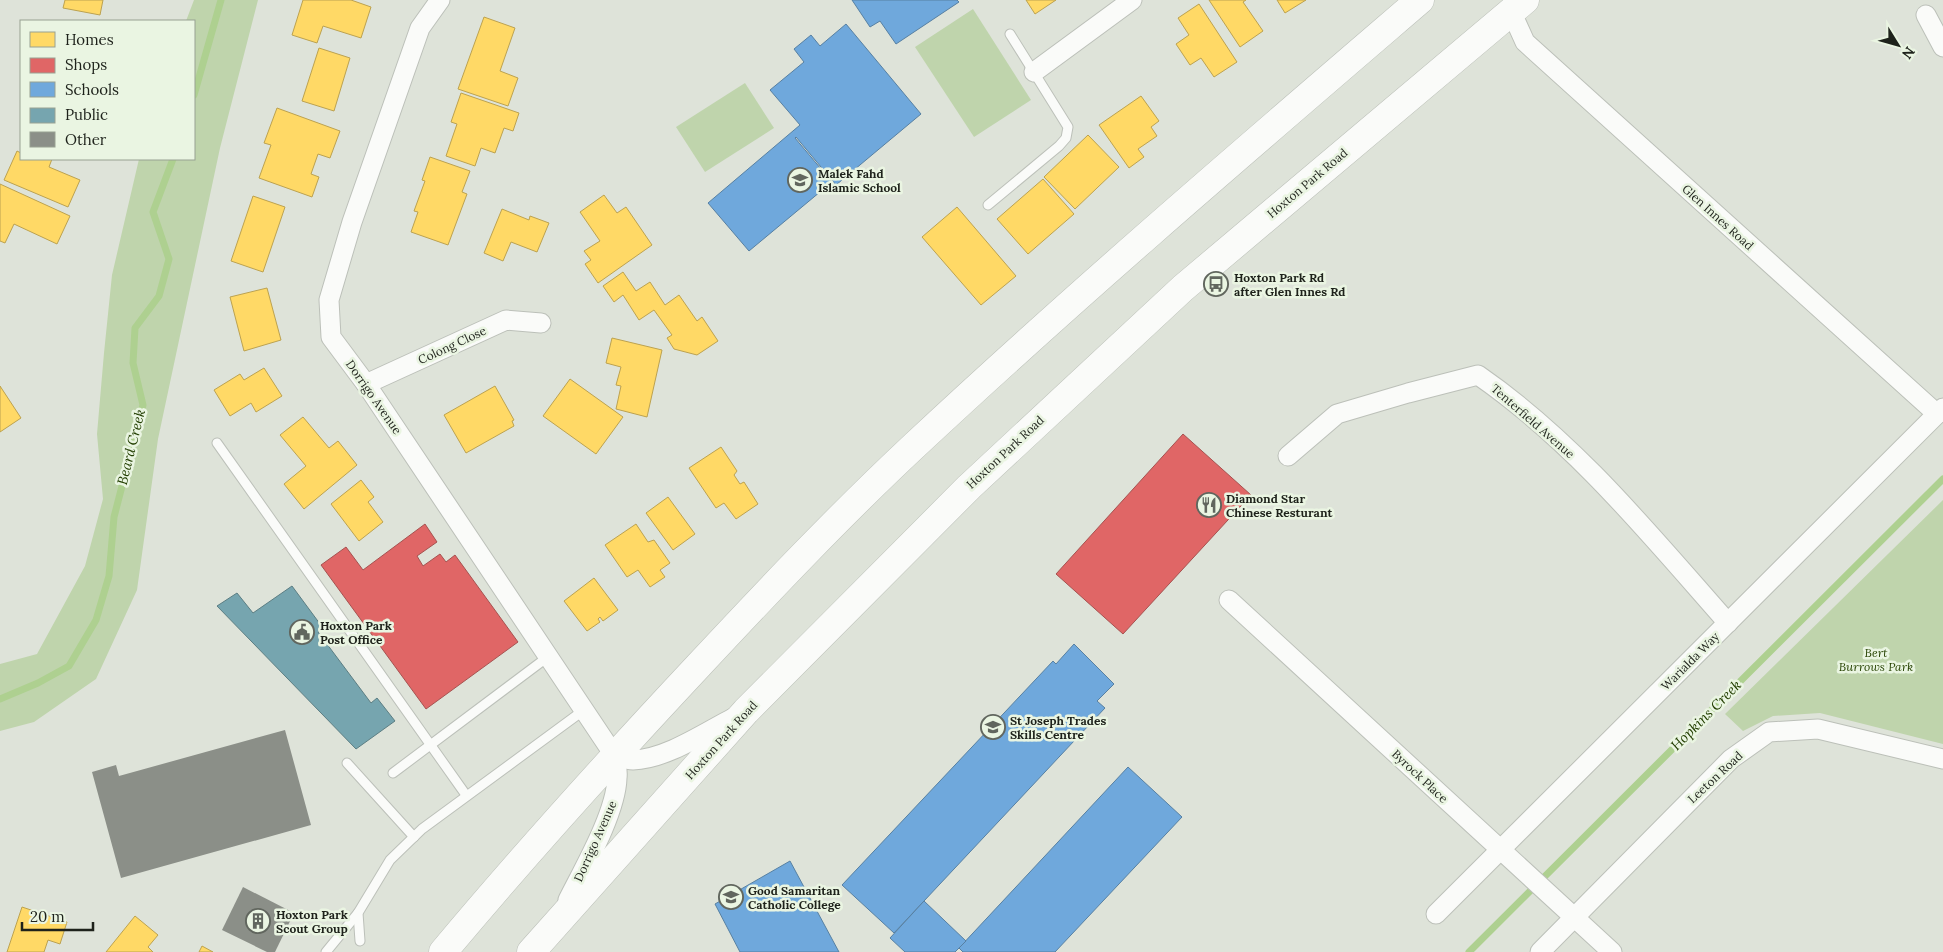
<svg xmlns="http://www.w3.org/2000/svg" width="1943" height="952" font-family="Lora,serif">
	<style>
		.green { fill: #bfd4ac }
		.homes { fill: #ffd966; stroke: #bca250 }
		.shops { fill: #e06666; stroke: #a65250 }
		.schools { fill: #6fa8dc; stroke: #5780a2 }
		.public { fill: #76a5af; stroke: #5c7e83 }
		.lines { fill: none; stroke-linecap: round; stroke-linejoin: round }
		.stream { stroke: #aed090; stroke-width: 7 }
		.building { fill: #8b8f88 }
		.service-casing { stroke: #bcc0b9; stroke-width: 11 }
		.minor-casing { stroke: #bcc0b9; stroke-width: 21 }
		.primary-casing { stroke: #bcc0b9; stroke-width: 29 }
		.service { stroke: #fafbf9; stroke-width: 9 }
		.minor { stroke: #fafbf9; stroke-width: 19 }
		.primary { stroke: #fafbf9; stroke-width: 28 }
		.labels { text-anchor: middle; dominant-baseline: central; stroke-width: 5; stroke-linejoin: round; paint-order: stroke }
		.poi-label { font-size: 12px; font-weight: bold; fill: #1e221b; stroke: #eaf5e2; text-anchor: start }
		.street-label { font-size: 12px; fill: #1e221b; stroke: #eaf5e2 }
		.park-label { font-size: 12px; font-style: italic; fill: #2a4606; stroke: #eaf5e2 }
		.water-label { font-size: 14px; font-style: italic; fill: #223e00; stroke: #eaf5e2 }
	</style>
	<rect width="100%" height="100%" fill="#dee3d9"/>
	<g class="green">
		<polygon points="194,0 258,0 220,148 158,439 137,590 96,679 34,722 0,731 0,664 37,654 85,566 103,499 97,434 104,353 112,275 139,159 194,159 194,21 186,21"/>
		<polygon points="973,9 1031,100 974,137 915,47"/>
		<polygon points="745,83 774,128 705,172 676,127"/>
		<polygon points="1943,500 1943,744 1820,713 1773,716 1743,731 1725,714"/>
	</g>
	<g class="homes">
		<polygon points="65,0 103,0 100,15 63,8"/>
		<polygon points="303,0 351,0 371,7 361,38 323,26 317,43 292,35"/>
		<polygon points="1026,0 1056,0 1035,14"/>
		<polygon points="1209,0 1246,0 1243,2 1263,31 1240,47"/>
		<polygon points="1277,0 1306,0 1285,13"/>
		<polygon points="1199,4 1237,62 1214,77 1201,58 1190,65 1176,44 1189,35 1178,18"/>
		<polygon points="484,17 515,28 500,71 518,78 508,106 458,89"/>
		<polygon points="319,48 350,58 334,111 302,101"/>
		<polygon points="461,93 519,113 513,131 504,128 495,153 481,148 475,166 446,156 457,124 451,122"/>
		<polygon points="1141,96 1159,121 1151,127 1157,136 1138,149 1144,157 1129,168 1099,125"/>
		<polygon points="277,108 340,131 330,158 318,154 311,174 319,177 312,197 259,178 271,145 264,143"/>
		<polygon points="1088,135 1119,167 1075,209 1044,177"/>
		<polygon points="17,151 21,153 21,159 52,159 49,167 80,180 68,207 4,180"/>
		<polygon points="430,157 470,171 462,192 467,194 448,245 411,232 418,212 414,211 425,181 422,180"/>
		<polygon points="1043,179 1074,214 1028,254 997,219"/>
		<polygon points="0,184 70,216 57,244 14,224 5,243 0,241"/>
		<polygon points="604,195 617,213 626,207 652,245 598,283 585,264 591,260 584,251 600,241 580,212"/>
		<polygon points="253,196 285,207 263,272 231,261"/>
		<polygon points="957,207 1016,276 981,305 922,237"/>
		<polygon points="502,209 529,220 530,216 549,223 537,252 511,242 503,261 484,253"/>
		<polygon points="623,272 636,291 650,282 665,305 679,295 697,321 702,317 718,341 697,355 674,349 667,338 672,335 654,310 639,320 623,295 614,302 603,286"/>
		<polygon points="267,288 281,340 244,351 230,297"/>
		<polygon points="612,338 662,350 647,417 616,409 621,386 616,385 621,367 606,363"/>
		<polygon points="264,368 282,396 256,412 251,403 230,416 214,390 240,374 244,380"/>
		<polygon points="570,379 623,417 596,454 543,416"/>
		<polygon points="0,386 21,418 0,432"/>
		<polygon points="495,386 514,420 512,421 514,426 466,453 444,415"/>
		<polygon points="303,417 329,448 338,441 357,465 304,509 284,484 306,466 280,435"/>
		<polygon points="721,447 737,471 734,475 740,484 744,482 758,504 736,519 724,503 716,508 689,468"/>
		<polygon points="361,480 374,497 368,502 383,522 359,541 331,504"/>
		<polygon points="668,497 695,534 673,550 646,513"/>
		<polygon points="636,524 648,542 654,540 670,563 660,570 665,577 650,587 638,570 627,577 605,545"/>
		<polygon points="594,578 618,610 603,621 600,617 598,619 600,622 587,631 564,601"/>
		<polygon points="22,907 67,922 60,944 48,940 44,952 7,952"/>
		<polygon points="135,916 158,935 148,947 153,952 106,952"/>
		<polygon points="202,946 213,952 199,952"/>
	</g>
	<g class="shops">
		<polygon points="1183,434 1251,495 1123,634 1056,574"/>
		<polygon points="425,524 437,542 417,556 423,566 440,554 446,562 455,555 518,642 426,709 321,565 346,547 363,570"/>
	</g>
	<g class="schools">
		<polygon points="852,0 957,0 959,2 896,44 880,21 870,27"/>
		<polygon points="846,24 921,114 836,185 796,137 795,138 832,182 749,251 708,203 800,125 770,90 804,62 794,49 811,35 820,46"/>
		<polygon points="1074,644 1114,684 1097,701 1105,708 894,933 842,885 1053,661 1056,664"/>
		<polygon points="1128,767 1182,817 1055,952 963,952 959,948"/>
		<polygon points="790,861 839,952 740,952 715,904"/>
		<polygon points="924,901 966,941 955,952 905,952 890,938"/>
	</g>
	<polygon class="public" points="292,586 323,628 318,632 371,703 377,698 395,721 356,749 217,606 237,593 253,613"/>
	<g class="lines">
		<g class="stream">
			<polyline points="194,95 221,0"/>
			<polyline points="0,699 38,683 69,666 96,620 109,576 114,517 143,405 133,363 135,328 159,296 169,259 153,212 173,159"/>
			<polyline points="1469,952 1943,479"/>
		</g>
	</g>
	<g class="building">
		<polygon points="285,730 311,825 121,878 92,772 116,765 119,776"/>
		<polygon points="243,887 294,913 275,952 267,952 222,930"/>
	</g>
	<g class="lines">
		<defs>
			<g id="service">
				<polyline points="988,205 1059,146 1066,138 1068,127 1010,34"/>
				<polyline points="217,443 466,795"/>
				<polyline points="347,763 414,837"/>
				<polyline points="393,773 549,656"/>
				<polyline points="360,941 358,913 390,860 422,829 584,710"/>
				<polyline points="326,952 358,913"/>
			</g>
			<g id="minor">
				<path d="M440,0L420,28L352,222L329,300L331,337L366,384L614,755C616,762 618,771 617,778C616,813 584,868 568,900"/>
				<polyline points="1511,11 1525,42 1937,414"/>
				<polyline points="1926,15 1943,47"/>
				<polyline points="1034,72 1132,0"/>
				<polyline points="366,384 506,320 541,323"/>
				<path d="M1288,456L1337,414L1408,393L1478,375C1575,442 1651,536 1728,623"/>
				<polyline points="1229,600 1612,952"/>
				<path d="M614,755C620,757 627,760 633,760C666,759 704,733 733,718"/>
				<polyline points="1436,914 1943,408"/>
				<polyline points="1540,952 1731,759 1769,732 1818,729 1943,759"/>
			</g>
			<g id="primary">
				<path d="M443,952C525,854 611,759 699,665C769,590 840,515 915,445C1079,292 1250,146 1420,0"/>
				<polyline points="531,952 746,711 969,487 1183,288 1525,0"/>
			</g>
		</defs>
		<use href="#service" class="service-casing"/>
		<use href="#minor" class="minor-casing"/>
		<use href="#primary" class="primary-casing"/>
		<use href="#service" class="service"/>
		<use href="#minor" class="minor"/>
		<use href="#primary" class="primary"/>
	</g>
	<defs>
		<symbol id="school-ring" viewBox="-11 -11 22 22"><circle r="9.5" fill="#eaf5e2" stroke="#61665e" stroke-width="1.5"/><path d="M0-5L7-2L0 1L-7-2ZM-4 1L0 2.5L4 1V4Q0 6-4 4Z" fill="#61665e"/></symbol>
		<symbol id="bus-ring" viewBox="-11 -11 22 22"><circle r="9.5" fill="#eaf5e2" stroke="#61665e" stroke-width="1.5"/><path d="M-5-6H5V4H4V6H2V4H-2V6H-4V4H-5ZM-3.5-4V0h7V-4ZM-3.5 1.2v1.5H-2V1.2ZM2 1.2v1.5H3.5V1.2Z" fill="#61665e"/></symbol>
		<symbol id="restaurant-ring" viewBox="-11 -11 22 22"><circle r="9.5" fill="#eaf5e2" stroke="#61665e" stroke-width="1.5"/><path d="M-5-6h1v4h1v-4h1v4h1v-4h1v5L-1.5 .5V6h-2V.5L-5-1ZM5-6V6H3V1.5H1.5Q1.5-4 5-6Z" fill="#61665e"/></symbol>
		<symbol id="civic-ring" viewBox="-11 -11 22 22"><circle r="9.5" fill="#eaf5e2" stroke="#61665e" stroke-width="1.5"/><path d="M-.6-6.5H3V-4.5H.6V-3L4-1V1h2V6H-6V1h2V-1L-.6-3ZM-1.2 2.5V6h2.4V2.5Z" fill="#61665e"/></symbol>
		<symbol id="building-ring" viewBox="-11 -11 22 22"><circle r="9.5" fill="#eaf5e2" stroke="#61665e" stroke-width="1.5"/><path d="M-4-6H4V6H1V3H-1V6H-4ZM-2.5-4.3h1.7v1.8h-1.7ZM.8-4.3h1.7v1.8H.8ZM-2.5-1h1.7V.8h-1.7ZM.8-1h1.7V.8H.8Z" fill="#61665e"/></symbol>
	</defs>
	<g fill-rule="evenodd">
		<use href="#school-ring" x="786" y="166" width="28" height="28"/>
		<use href="#bus-ring" x="1202" y="270" width="28" height="28"/>
		<use href="#restaurant-ring" x="1195" y="491" width="28" height="28"/>
		<use href="#civic-ring" x="288" y="618" width="28" height="28"/>
		<use href="#school-ring" x="979" y="713" width="28" height="28"/>
		<use href="#school-ring" x="717" y="883" width="28" height="28"/>
		<use href="#building-ring" x="244" y="907" width="28" height="28"/>
	</g>
	<g class="labels">
		<g class="poi-label">
			<text x="818" y="173">Malek Fahd<tspan x="818" dy="14">Islamic School</tspan></text>
			<text x="1234" y="277">Hoxton Park Rd<tspan x="1234" dy="14">after Glen Innes Rd</tspan></text>
			<text x="1226" y="498">Diamond Star<tspan x="1226" dy="14">Chinese Resturant</tspan></text>
			<text x="320" y="625">Hoxton Park<tspan x="320" dy="14">Post Office</tspan></text>
			<text x="1010" y="720">St Joseph Trades<tspan x="1010" dy="14">Skills Centre</tspan></text>
			<text x="748" y="890">Good Samaritan<tspan x="748" dy="14">Catholic College</tspan></text>
			<text x="276" y="914">Hoxton Park<tspan x="276" dy="14">Scout Group</tspan></text>
		</g>
		<g class="street-label">
			<text transform="translate(1307 183) rotate(-40)">Hoxton Park Road</text>
			<text transform="translate(1718 217) rotate(42)">Glen Innes Road</text>
			<text transform="translate(452 345) rotate(-25)">Colong Close</text>
			<text transform="translate(374 397) rotate(55)">Dorrigo Avenue</text>
			<text transform="translate(1533 421) rotate(41)">Tenterfield Avenue</text>
			<text transform="translate(1005 452) rotate(-43)">Hoxton Park Road</text>
			<text transform="translate(1690 661) rotate(-45)">Warialda Way</text>
			<text transform="translate(721 740) rotate(-48)">Hoxton Park Road</text>
			<text transform="translate(1420 776) rotate(43)">Byrock Place</text>
			<text transform="translate(1715 777) rotate(-43)">Leeton Road</text>
			<text transform="translate(595 841) rotate(-66)">Dorrigo Avenue</text>
		</g>
		<g class="park-label">
			<text x="1876" y="652">Bert<tspan x="1876" dy="14">Burrows Park</tspan></text>
		</g>
		<g class="water-label">
			<text transform="translate(131 447) rotate(-76)">Beard Creek</text>
			<text transform="translate(1706 715) rotate(-45)">Hopkins Creek</text>
		</g>
	</g>
	<rect x="20" y="20" width="175" height="140" fill="#eaf5e2" stroke="#98a192"/>
	<rect x="30" y="32" width="25" height="15" fill="#ffd966" stroke="#98a192"/>
	<text x="65" y="45" font-size="15" fill="#1e221b">Homes</text>
	<rect x="30" y="58" width="25" height="15" fill="#e06666" stroke="#98a192"/>
	<text x="65" y="70" font-size="15" fill="#1e221b">Shops</text>
	<rect x="30" y="82" width="25" height="15" fill="#6fa8dc" stroke="#98a192"/>
	<text x="65" y="95" font-size="15" fill="#1e221b">Schools</text>
	<rect x="30" y="108" width="25" height="15" fill="#76a5af" stroke="#98a192"/>
	<text x="65" y="120" font-size="15" fill="#1e221b">Public</text>
	<rect x="30" y="132" width="25" height="15" fill="#8b8f88" stroke="#98a192"/>
	<text x="65" y="145" font-size="15" fill="#1e221b">Other</text>
	<g transform="translate(1898 45) rotate(127)" stroke="#eaf5e2" stroke-width="4" paint-order="stroke">
	<path d="M0-4L9 19L0 12L-9 19Z" fill="#1e221b"/>
	<text y="-8" font-size="14" font-weight="bold" text-anchor="middle" fill="#1e221b">N</text>
	</g>
	<path d="M22 922v8h71v-8" fill="none" stroke="#1e221b" stroke-width="2.5"/>
	<text x="30" y="922" font-size="15" fill="#1e221b" stroke="#eaf5e2" stroke-width="4" paint-order="stroke">20 m</text>
</svg>
